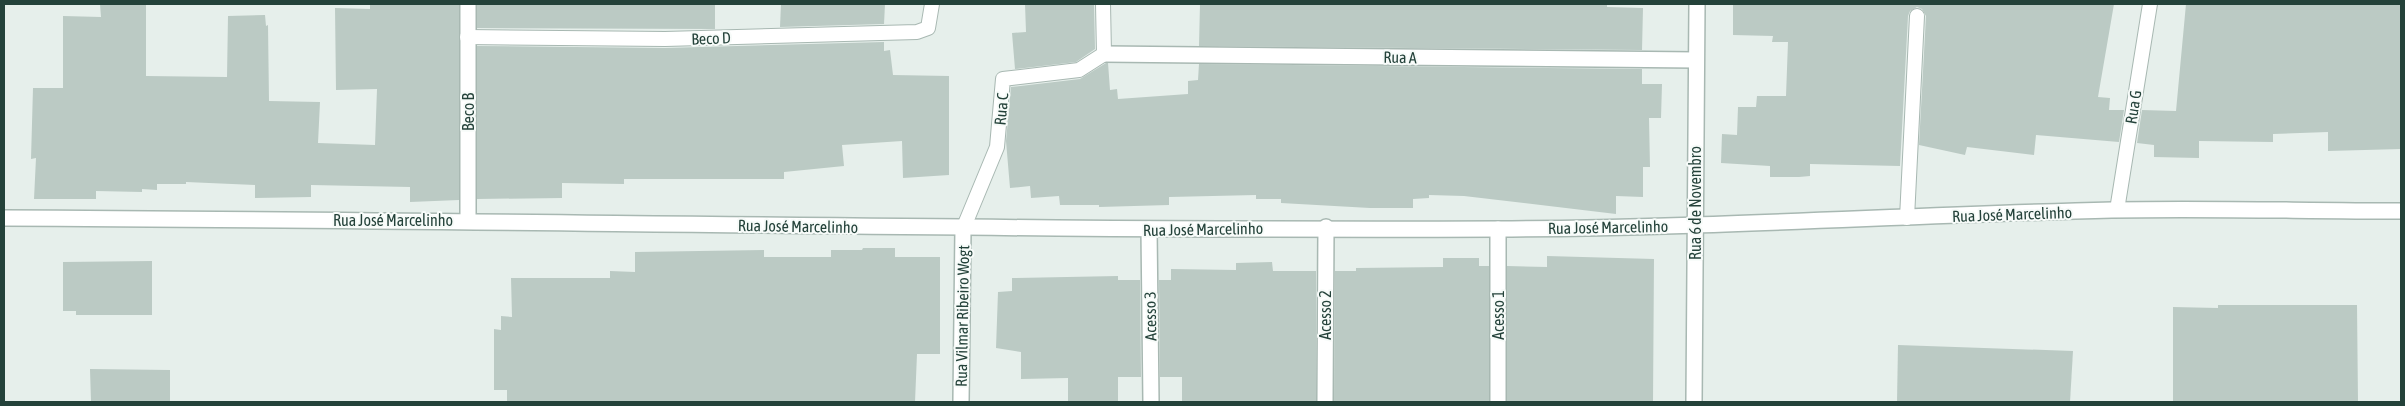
<svg xmlns="http://www.w3.org/2000/svg" width="2405" height="406" font-family="'Asap Condensed',sans-serif">
	<style>
		.building { fill: #bbcac4 }
		.lines { fill: none; stroke-linecap: round; stroke-linejoin: round }
		.service-casing { stroke: #a8b8b2; stroke-width: 16 }
		.minor-casing { stroke: #a8b8b2; stroke-width: 18 }
		.service { stroke: #fff; stroke-width: 14 }
		.minor { stroke: #fff; stroke-width: 15 }
		.labels { text-anchor: middle; dominant-baseline: central; stroke-width: 4; stroke-linejoin: round; paint-order: stroke }
		.street-label { font-size: 16px; fill: #24423a; stroke: #f7fbf9 }
	</style>
	<rect width="100%" height="100%" fill="#e6efeb"/>
	<g class="building">
		<polygon points="100,4 146,4 146,76 227,77 228,16 265,15 266,26 268,25 269,101 320,102 318,143 375,145 377,89 336,90 335,8 370,9 370,4 459,4 459,200 410,202 410,187 311,185 311,197 255,198 255,185 186,182 186,184 157,184 157,190 142,189 142,192 96,191 96,199 34,199 36,158 31,159 33,88 63,88 63,16 101,17"/>
		<polygon points="477,4 715,4 715,29 477,28"/>
		<polygon points="781,4 885,4 884,24 780,27"/>
		<polygon points="1025,4 1094,4 1095,49 1076,62 1015,69 1012,33 1026,32"/>
		<polygon points="1200,4 1607,4 1607,7 1643,8 1642,50 1199,46"/>
		<polygon points="1733,4 2114,4 2098,97 2110,98 2109,110 2124,110 2119,142 2036,135 2034,155 1967,147 1965,155 1919,145 1926,16 1922,9 1917,7 1910,11 1908,16 1900,166 1810,164 1810,176 1799,177 1770,177 1770,166 1721,163 1722,134 1737,135 1738,107 1756,107 1757,96 1786,96 1788,42 1772,42 1773,36 1733,35"/>
		<polygon points="2186,4 2401,4 2401,149 2328,151 2328,132 2273,134 2273,142 2199,141 2199,158 2154,157 2154,145 2137,143 2142,110 2176,111"/>
		<polygon points="884,42 884,51 890,50 893,75 949,76 949,175 903,178 902,141 842,145 844,166 784,172 784,179 624,179 624,184 562,183 562,198 477,199 477,46 665,48"/>
		<polygon points="1106,63 1108,63 1110,90 1117,89 1118,99 1188,94 1188,81 1198,80 1199,64 1642,69 1642,84 1662,84 1661,118 1649,118 1650,167 1643,167 1643,197 1616,196 1616,214 1464,196 1429,195 1429,198 1413,199 1413,208 1370,208 1281,203 1281,199 1256,199 1256,195 1169,197 1169,205 1099,207 1099,205 1060,205 1059,196 1031,198 1030,186 1010,188 1006,141 1011,87 1080,79"/>
		<polygon points="863,248 895,248 895,257 940,257 940,354 917,354 915,402 507,402 507,390 494,390 494,329 501,330 501,316 512,317 511,278 610,278 610,271 635,272 635,252 764,250 764,257 831,257 831,250 862,250"/>
		<polygon points="1547,256 1654,259 1653,402 1507,402 1507,266 1547,267"/>
		<polygon points="1443,258 1479,258 1479,266 1489,266 1489,402 1334,402 1335,271 1356,271 1356,268 1443,267"/>
		<polygon points="152,261 152,315 76,315 76,311 63,311 63,262"/>
		<polygon points="1272,262 1273,271 1316,271 1316,402 1182,402 1182,377 1160,377 1159,280 1171,280 1171,269 1236,270 1236,263"/>
		<polygon points="1118,276 1118,280 1140,280 1141,377 1118,377 1118,402 1068,402 1068,378 1021,379 1021,352 996,348 998,292 1012,291 1012,278"/>
		<polygon points="2218,305 2357,305 2358,402 2173,402 2173,307 2218,308"/>
		<polygon points="1898,345 2073,351 2070,402 1897,402"/>
		<polygon points="90,369 170,370 170,402 91,402"/>
	</g>
	<g class="lines">
		<defs>
			<g id="service">
				<polyline points="467,37 665,39 917,32 928,28 932,4"/>
				<polyline points="2117,210 2150,4"/>
				<polyline points="1907,218 1917,16"/>
				<polyline points="963,229 997,147 1003,79 1079,70 1104,54 1103,4"/>
			</g>
			<g id="minor">
				<polyline points="468,4 468,220"/>
				<polyline points="1104,54 1696,60"/>
				<path d="M4,218C502,220 1000,231 1498,229C1703,228 1907,215 2112,210C2208,208 2305,211 2401,211"/>
				<polyline points="1149,229 1151,402"/>
				<polyline points="961,402 963,229"/>
				<polyline points="1325,402 1326,227"/>
				<polyline points="1498,402 1498,229"/>
				<polyline points="1694,402 1697,4"/>
			</g>
		</defs>
		<use href="#service" class="service-casing"/>
		<use href="#minor" class="minor-casing"/>
		<use href="#service" class="service"/>
		<use href="#minor" class="minor"/>
	</g>
	<g class="labels">
		<g class="street-label">
			<text transform="translate(711 38) rotate(-2)">Beco D</text>
			<text transform="translate(1400 57) rotate(1)">Rua A</text>
			<text transform="translate(2133 107) rotate(-81)">Rua G</text>
			<text transform="translate(1001 109) rotate(-85)">Rua C</text>
			<text transform="translate(468 112) rotate(-90)">Beco B</text>
			<text transform="translate(1695 203) rotate(-90)">Rua 6 de Novembro</text>
			<text transform="translate(2012 214) rotate(-2)">Rua José Marcelinho</text>
			<text x="393" y="220">Rua José Marcelinho</text>
			<text transform="translate(798 226) rotate(1)">Rua José Marcelinho</text>
			<text transform="translate(1608 227) rotate(-1)">Rua José Marcelinho</text>
			<text transform="translate(1203 229) rotate(-1)">Rua José Marcelinho</text>
			<text transform="translate(1325 315) rotate(-90)">Acesso 2</text>
			<text transform="translate(1498 315) rotate(-90)">Acesso 1</text>
			<text transform="translate(962 316) rotate(-89)">Rua Vilmar Ribeiro Wogt</text>
			<text transform="translate(1150 316) rotate(-91)">Acesso 3</text>
		</g>
	</g>
	<rect width="2405" height="406" fill="none" stroke="#24423a" stroke-width="10"/>
</svg>
